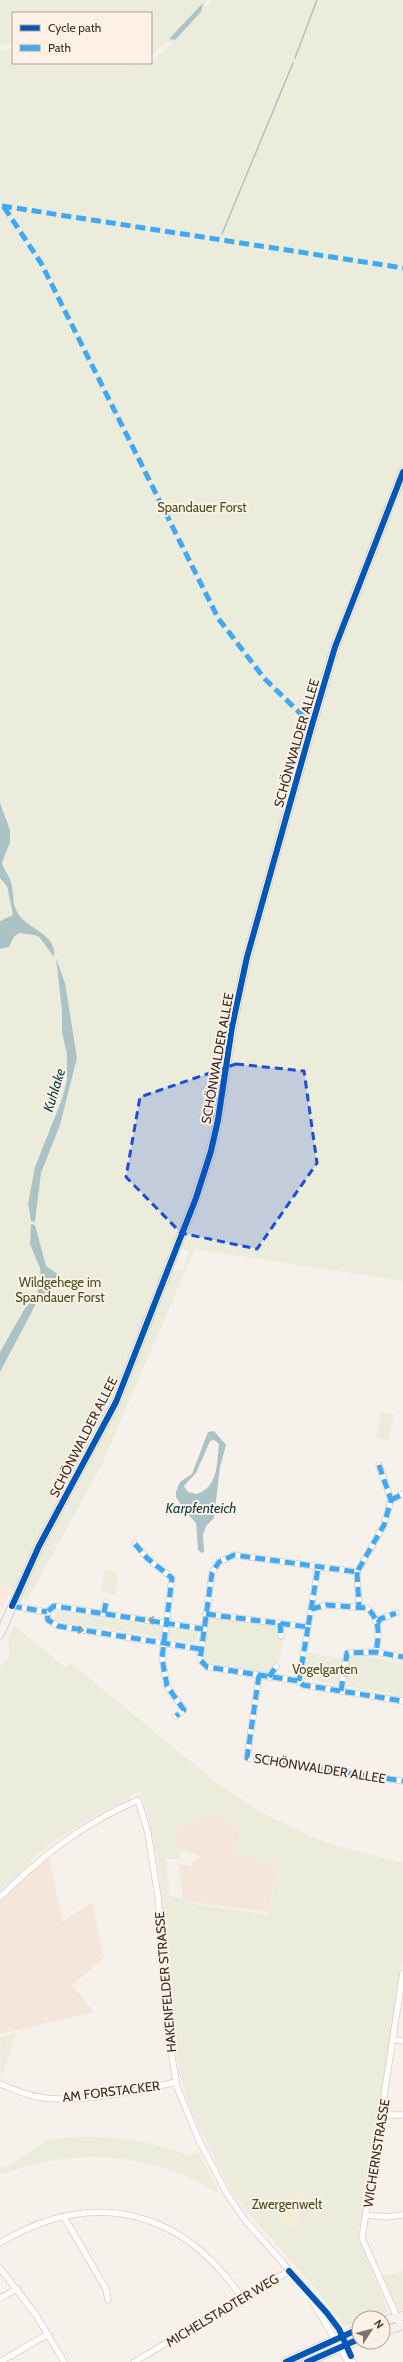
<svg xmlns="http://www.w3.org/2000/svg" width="403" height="2362" font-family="Cabin,sans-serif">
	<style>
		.built { fill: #faeadf }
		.education { fill: #f4e6db }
		.green { fill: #ececdc; fill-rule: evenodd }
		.sand { fill: #f5edd6 }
		.water { fill: #abc3c5; fill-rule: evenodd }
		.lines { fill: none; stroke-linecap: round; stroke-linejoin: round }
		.stream { stroke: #abc3c5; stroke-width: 1.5 }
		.minor-casing { stroke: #d6cec8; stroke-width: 7 }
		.secondary-casing { stroke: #d6cec8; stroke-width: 10 }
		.minor { stroke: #fefdfc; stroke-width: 5.5 }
		.secondary { stroke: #f4f2ef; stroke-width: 8 }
		.quiet { stroke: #3fa9f5; stroke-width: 5; stroke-dasharray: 10 5; stroke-linecap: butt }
		.cycleway-casing { stroke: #fcf0e7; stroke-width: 8 }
		.cycleway { stroke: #0057b8; stroke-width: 6 }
		.oneway { stroke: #9c9690 }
		.marked { fill: #1d4ed8; fill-opacity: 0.2; stroke: #1d4ed8; stroke-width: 3; stroke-dasharray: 8 5; stroke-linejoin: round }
		.labels { text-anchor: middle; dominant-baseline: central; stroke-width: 4; stroke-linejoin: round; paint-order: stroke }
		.park-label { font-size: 13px; fill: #474f1f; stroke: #fcf0e7 }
		.street-label { font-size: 13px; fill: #392e25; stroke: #fcf0e7 }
		.water-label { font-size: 14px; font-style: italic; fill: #0a444b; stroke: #fcf0e7 }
	</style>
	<rect width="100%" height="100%" fill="#f7f1ec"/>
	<polygon class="built" points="0,1583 10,1592 0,1616"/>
	<g class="education">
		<polygon points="212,1811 240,1830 236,1854 278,1864 268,1912 185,1901 183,1899 178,1864 192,1866 193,1861 201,1859 197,1854 178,1851 175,1830 194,1818 196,1820"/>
		<polygon points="48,1854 63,1922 92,1902 104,1958 72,1985 94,2012 0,2034 0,1901"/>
	</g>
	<g class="green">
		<path d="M0,0H206L205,8L212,0H403V1281L195,1249L101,1466L27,1601L0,1583V949L12,944C21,917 45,943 53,957L37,929L23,921L16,912L8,875L2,862L10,842V831L0,803V52L13,47V63H117L143,65L151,63L173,42H167L151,55V13H13V41L0,45ZM56,958L65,983L77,1058L60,1125L41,1173L35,1222L28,1213L35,1167L62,1099L67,1080V1054L62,1032V1011ZM180,1249L190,1251L182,1271L171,1270Z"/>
		<polygon points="0,878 7,886 13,916 0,921"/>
		<polygon points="381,1412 394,1414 389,1440 376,1438"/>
		<polygon points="104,1569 118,1573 115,1595 101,1592"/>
		<polygon points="57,1611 198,1633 196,1643 56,1621 54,1619 55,1612"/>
		<polygon points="210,1617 273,1624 283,1640 278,1667 265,1674 207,1665 201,1658 207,1620"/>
		<path d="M14,1625L66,1668L71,1663L217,1783L266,1815L326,1843L403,1863V1955L379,2115L358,2237L389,2312L372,2318H359V2322L347,2326L343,2325L322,2297L233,2195L190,2108L179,2073L159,1870L150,1825L141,1792L131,1794L129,1800C93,1815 62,1834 31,1859L32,1862L0,1893V1667L10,1656L8,1640ZM212,1811L240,1830L236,1854L278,1864L268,1915L181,1902H185L183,1899L170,1896L166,1859H180L175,1830L193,1818L196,1820Z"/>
		<polygon points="308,1653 346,1659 347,1653 403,1663 403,1701 393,1699 394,1694 304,1679"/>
		<polygon points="16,2033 1,2080 0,2037"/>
		<path d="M74,2137C114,2135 152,2141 190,2156L198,2152L220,2194C152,2152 74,2146 0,2175V2168L5,2166L6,2167L48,2140Z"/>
		<polygon points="403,2271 403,2310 399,2311 382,2275 389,2275"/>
	</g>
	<path class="sand" d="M301,2188L306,2194C301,2208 302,2222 291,2232L272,2208L280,2201H289Z"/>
	<g class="water">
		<polygon points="203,3 201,12 175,40 169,39"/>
		<path d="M0,803L10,830V842L2,863C4,870 9,875 11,882C14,892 12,903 17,912C26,929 57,933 54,957L39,937L34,935L19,933L14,937L9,947L0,949V921L13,915L7,886L0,878Z"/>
		<polygon points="56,958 65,983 77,1058 60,1125 41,1173 35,1222 31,1221 28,1204 35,1167 62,1099 67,1080 67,1054 62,1032 62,1011"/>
		<path d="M31,1224L35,1225L46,1266L59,1275L61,1280C57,1288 45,1291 39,1298L0,1372V1352L24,1310L37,1293L41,1282L40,1268L30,1244Z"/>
		<path d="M214,1431L226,1445L220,1467L214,1518L206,1526L203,1535L204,1552L202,1553L198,1550L196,1523L185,1511L176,1497V1492L180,1482L192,1474L208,1432ZM214,1440L219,1444C217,1463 218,1487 197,1494L188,1492L184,1486L196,1473L210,1441Z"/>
	</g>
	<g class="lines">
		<g class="stream">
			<polyline points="295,58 317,0"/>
			<polyline points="222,234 293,63"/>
		</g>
		<defs>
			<g id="minor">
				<polyline points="379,1465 391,1500 384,1525 357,1572 234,1555 219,1562 212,1573 200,1660 207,1667 299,1681 303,1685 403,1701"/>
				<polyline points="391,1500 403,1494"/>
				<polyline points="135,1544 147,1558 172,1578 162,1658 167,1686 184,1710 176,1716"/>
				<polyline points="357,1572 359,1607"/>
				<polyline points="12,1606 47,1612"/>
				<path d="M311,1609L327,1605L367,1608C381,1621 379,1634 376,1652"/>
				<polyline points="104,1613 106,1602"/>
				<polyline points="206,1614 308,1627 318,1568"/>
				<polyline points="280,1623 281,1636"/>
				<polyline points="378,1623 380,1619 396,1613"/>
				<polyline points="200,1649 58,1626 48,1620 47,1612 54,1606 203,1629"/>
				<polyline points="259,1675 247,1758 403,1781"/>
				<polyline points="269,1677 276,1667"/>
				<polyline points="299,1681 308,1627"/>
				<polyline points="341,1691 347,1653 376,1652 403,1657"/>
				<path d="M0,1897C45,1854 80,1825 138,1800L148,1833L158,1897L169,2039L177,2087L198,2138L227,2194L245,2220L327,2313L339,2329L353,2362"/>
				<polyline points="393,2039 403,2041"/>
				<path d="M0,2084C14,2090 29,2096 44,2098C82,2103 138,2091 176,2082"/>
				<polyline points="381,2115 403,2115"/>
				<polyline points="366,2215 386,2217 403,2215"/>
				<polyline points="64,2217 106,2289 108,2300"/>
				<path d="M0,2243C93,2187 182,2209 242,2298"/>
				<polyline points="0,2268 36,2315 64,2362"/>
				<polyline points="0,2298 17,2289"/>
				<polyline points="313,2302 348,2362"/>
				<polyline points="401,2326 362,2238 403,1973"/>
				<polyline points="0,2362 48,2334"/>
				<polyline points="134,2362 289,2271"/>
			</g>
			<g id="secondary">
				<polyline points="0,1634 39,1546 116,1402 196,1198 211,1151 218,1120 232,1027 247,957 312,725 335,647 403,472"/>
				<polyline points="383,2321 403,2316"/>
				<polyline points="383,2332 403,2325"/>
				<polyline points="286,2362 359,2329"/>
				<polyline points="307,2362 359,2339"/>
			</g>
		</defs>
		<use href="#minor" class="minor-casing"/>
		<use href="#secondary" class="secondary-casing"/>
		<use href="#minor" class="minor"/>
		<use href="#secondary" class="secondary"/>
		<g class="quiet">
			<polyline points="2,206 403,268"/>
			<polyline points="4,207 41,263 218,618 264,678 312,725"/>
			<polyline points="379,1465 391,1500 384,1525 357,1572 234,1555 219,1562 212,1573 200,1660 207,1667 299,1681 303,1685 403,1701"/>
			<polyline points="391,1500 403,1494"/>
			<polyline points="135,1544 147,1558 172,1578 162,1658 167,1686 184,1710 176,1716"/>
			<polyline points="357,1572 359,1607"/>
			<polyline points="12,1606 47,1612"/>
			<path d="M311,1609L327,1605L367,1608C381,1621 379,1634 376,1652"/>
			<polyline points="104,1613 106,1602"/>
			<polyline points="206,1614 308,1627 318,1568"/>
			<polyline points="280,1623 281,1636"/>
			<polyline points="378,1623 380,1619 396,1613"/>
			<polyline points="200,1649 58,1626 48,1620 47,1612 54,1606 203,1629"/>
			<polyline points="259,1675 247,1758 403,1781"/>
			<polyline points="269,1677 276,1667"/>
			<polyline points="299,1681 308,1627"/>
			<polyline points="341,1691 347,1653 376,1652 403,1657"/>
		</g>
		<defs>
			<g id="cycleway">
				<polyline points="12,1606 39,1546 116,1402 196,1198 211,1151 218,1120 232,1027 247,957 312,725 335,647 403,472"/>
				<polyline points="289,2271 327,2313 339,2329 351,2356"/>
				<polyline points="286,2362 359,2329"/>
				<polyline points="307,2362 359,2339"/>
			</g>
		</defs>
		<use href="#cycleway" class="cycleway-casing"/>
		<use href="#cycleway" class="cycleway"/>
	</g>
	<defs><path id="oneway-chevron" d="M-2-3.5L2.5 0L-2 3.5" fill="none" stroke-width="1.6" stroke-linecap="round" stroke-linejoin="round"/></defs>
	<g class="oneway">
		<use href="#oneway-chevron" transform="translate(151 1620) rotate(-171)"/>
		<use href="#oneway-chevron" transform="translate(81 1630) rotate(9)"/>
	</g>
	<path class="marked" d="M236,1064L304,1071L317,1163L257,1249L181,1233L126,1177L140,1097Z"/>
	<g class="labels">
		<g class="park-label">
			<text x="202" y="507">Spandauer Forst</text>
			<text x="60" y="1282">Wildgehege im<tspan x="60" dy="15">Spandauer Forst</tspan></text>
			<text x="325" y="1669">Vogelgarten</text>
			<text x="287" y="2204">Zwergenwelt</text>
		</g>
		<g class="street-label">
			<text transform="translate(296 743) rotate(-74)">SCHÖNWALDER ALLEE</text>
			<text transform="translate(217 1058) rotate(-80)">SCHÖNWALDER ALLEE</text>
			<text transform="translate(83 1437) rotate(-63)">SCHÖNWALDER ALLEE</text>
			<text transform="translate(320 1768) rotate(9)">SCHÖNWALDER ALLEE</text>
			<text transform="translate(165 1982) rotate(-95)">HAKENFELDER STRASSE</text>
			<text transform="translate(111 2091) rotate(-7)">AM FORSTACKER</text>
			<text transform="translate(376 2153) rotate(-81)">WICHERNSTRASSE</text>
			<text transform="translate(222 2310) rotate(-31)">MICHELSTADTER WEG</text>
		</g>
		<g class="water-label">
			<text transform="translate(54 1090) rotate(-73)">Kuhlake</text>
			<text x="201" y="1508">Karpfenteich</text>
		</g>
	</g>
	<rect x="12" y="12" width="140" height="52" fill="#fcf0e7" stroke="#aea299"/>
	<rect x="20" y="25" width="20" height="6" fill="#0057b8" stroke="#aea299"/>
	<text x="48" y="32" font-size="12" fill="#392e25">Cycle path</text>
	<rect x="20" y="45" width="20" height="6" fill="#3fa9f5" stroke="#aea299"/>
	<text x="48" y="52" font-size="12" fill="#392e25">Path</text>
	<g transform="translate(371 2330) rotate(54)"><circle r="19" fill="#fcf0e7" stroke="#aea299"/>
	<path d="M0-3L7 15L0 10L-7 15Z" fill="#7c726b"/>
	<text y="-6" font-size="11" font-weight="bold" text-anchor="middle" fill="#392e25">N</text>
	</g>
</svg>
